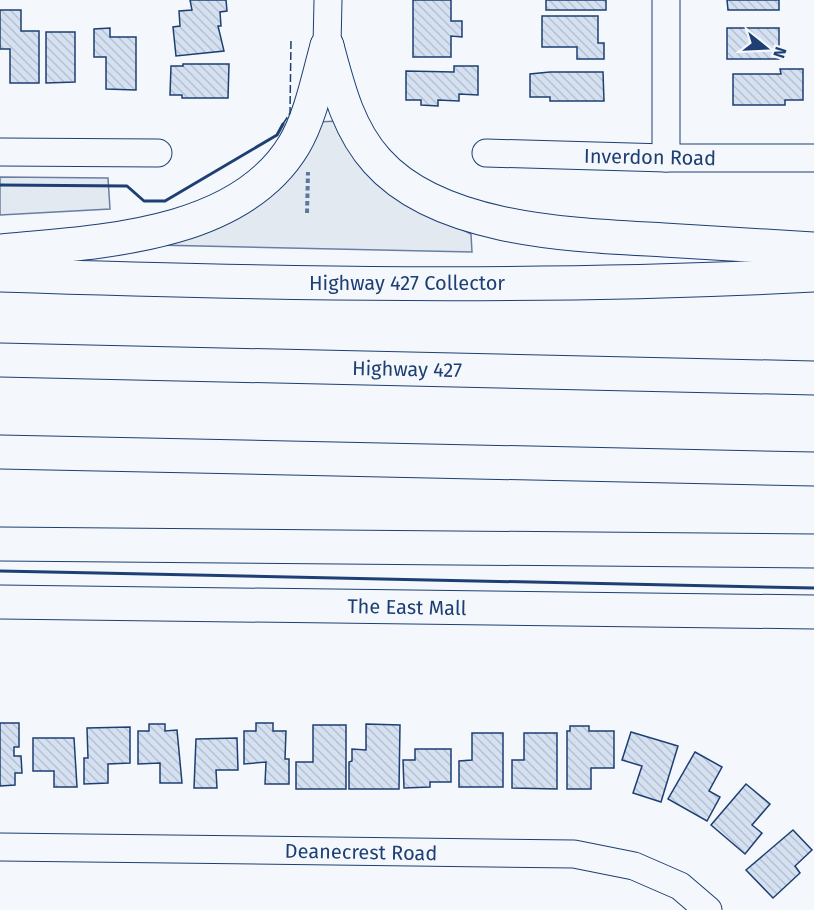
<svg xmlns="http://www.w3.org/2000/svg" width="814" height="910" font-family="'Fira Sans',sans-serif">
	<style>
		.grass { fill: #e3e9f0; stroke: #687fa3; stroke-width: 1.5 }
		.building { fill: url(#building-back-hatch); stroke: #1d3f73; stroke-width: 1.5 }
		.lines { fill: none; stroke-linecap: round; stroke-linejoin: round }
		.minor-casing { stroke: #1d3f73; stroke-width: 29 }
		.major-casing { stroke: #1d3f73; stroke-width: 35 }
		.highway-casing { stroke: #1d3f73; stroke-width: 35 }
		.path { stroke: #5e769c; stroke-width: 4; stroke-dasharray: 4.5 3; stroke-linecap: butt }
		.minor { stroke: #f4f7fb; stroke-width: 27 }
		.major { stroke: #f4f7fb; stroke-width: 33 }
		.highway { stroke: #f4f7fb; stroke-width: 33 }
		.fence { stroke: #1d3f73; stroke-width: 1.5; stroke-dasharray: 8 3; stroke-linecap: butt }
		.wall { stroke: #1d3f73; stroke-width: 3 }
		.labels { text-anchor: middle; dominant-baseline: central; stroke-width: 4.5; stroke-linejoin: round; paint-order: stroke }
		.street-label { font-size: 20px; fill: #1d3f73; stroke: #f4f7fb }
	</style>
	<defs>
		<pattern id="building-back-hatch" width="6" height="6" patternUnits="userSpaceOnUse" patternTransform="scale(1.5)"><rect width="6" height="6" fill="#d5e0f0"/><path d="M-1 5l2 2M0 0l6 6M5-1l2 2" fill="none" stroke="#b6c1d1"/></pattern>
	</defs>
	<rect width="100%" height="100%" fill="#f4f7fb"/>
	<g class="grass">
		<polygon points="339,121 415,206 471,234 472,252 156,245 317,122"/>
		<polygon points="0,177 108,178 110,209 0,215"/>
	</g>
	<g class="building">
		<polygon points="190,0 226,0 227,11 220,12 221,26 218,26 224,51 176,56 173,27 180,26 179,11 192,10"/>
		<polygon points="413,0 451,0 451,21 462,21 462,37 451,36 451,57 413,57"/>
		<rect x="546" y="0" width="60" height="10"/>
		<polygon points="727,0 779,0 779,10 728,10"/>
		<polygon points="0,10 21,10 21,31 39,31 39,83 10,83 10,49 0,49"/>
		<polygon points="542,16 598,16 598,43 604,43 604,59 577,59 577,47 542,47"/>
		<polygon points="110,28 110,37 136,37 136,90 106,89 106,57 94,57 94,29"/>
		<rect x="727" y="28" width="52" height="31"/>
		<polygon points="46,32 75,32 75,82 46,83"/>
		<polygon points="183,64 229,64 228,98 182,98 182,95 170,95 171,66 183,66"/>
		<polygon points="454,66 478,66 478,95 459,94 459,101 438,100 438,106 421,105 421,100 406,100 406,71 454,72"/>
		<polygon points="780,69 803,69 803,100 785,100 785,105 733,105 733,74 781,74"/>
		<polygon points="550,72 603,72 604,101 550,101 550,97 530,97 530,74"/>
		<polygon points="0,723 19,723 19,747 14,747 14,756 21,756 22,773 15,773 15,785 0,786"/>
		<polygon points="256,723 273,723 273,731 286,731 285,759 289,759 289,784 265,784 266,762 244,764 244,731 256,731"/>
		<polygon points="149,724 165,724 165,731 177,730 182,783 160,783 160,763 138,764 138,731 149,731"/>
		<polygon points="366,724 400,725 399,789 349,789 349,762 352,761 352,749 366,750"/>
		<polygon points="313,725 346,725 346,789 296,789 296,762 313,762"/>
		<polygon points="570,726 589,726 589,731 614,731 614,768 591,768 591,789 567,789 567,731 570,731"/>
		<polygon points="130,727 130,763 108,764 108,783 84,784 84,758 88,758 87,728"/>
		<polygon points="631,732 678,746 661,802 633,793 642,766 622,760"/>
		<polygon points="472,733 503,733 503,787 459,787 459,761 472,760"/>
		<polygon points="524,733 557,733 557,789 512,788 512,760 524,760"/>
		<polygon points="33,738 74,738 77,787 54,787 54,771 33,771"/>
		<polygon points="237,738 238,770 216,770 217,788 194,788 196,739"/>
		<polygon points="415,749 451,749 451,782 430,782 430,787 404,788 403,760 415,760"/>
		<polygon points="695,752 722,767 709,791 720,797 707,821 668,799"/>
		<polygon points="746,784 770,804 752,825 762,833 745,854 711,825"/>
		<polygon points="793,830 812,850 795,866 800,873 773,898 746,870"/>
	</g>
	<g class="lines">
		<defs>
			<g id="minor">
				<polyline points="327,46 328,0"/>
				<polyline points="0,152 158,153"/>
				<polyline points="486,153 666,158 814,158"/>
				<polyline points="666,158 666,0"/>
				<polyline points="0,847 574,854 634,866 680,886 708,910"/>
			</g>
			<polyline id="major" points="0,602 814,612"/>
			<g id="highway">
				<path d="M327,46C338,87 348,129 377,161C440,232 577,235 664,240C714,243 764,246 814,249"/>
				<path d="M0,251C96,242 238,238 294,145C311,116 318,78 327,46"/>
				<path d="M0,275C271,284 543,289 814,275"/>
				<polyline points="0,360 814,378"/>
				<polyline points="0,452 814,469"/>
				<polyline points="0,544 814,551"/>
			</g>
		</defs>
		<use href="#minor" class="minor-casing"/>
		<use href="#major" class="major-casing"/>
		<use href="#highway" class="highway-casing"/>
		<polyline class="path" points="307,213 308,172"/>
		<use href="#minor" class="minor"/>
		<use href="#major" class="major"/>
		<use href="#highway" class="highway"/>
		<polyline class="fence" points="283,124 290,113 291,39"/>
		<g class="wall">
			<polyline points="0,185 127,186 144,201 165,201 277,135 283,124"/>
			<polyline points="0,571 814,588"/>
		</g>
	</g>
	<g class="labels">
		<g class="street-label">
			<text transform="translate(650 157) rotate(1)">Inverdon Road</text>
			<text x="407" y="283">Highway 427 Collector</text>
			<text transform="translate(407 369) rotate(1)">Highway 427</text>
			<text transform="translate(407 607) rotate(1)">The East Mall</text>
			<text transform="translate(361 852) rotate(1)">Deanecrest Road</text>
		</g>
	</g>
	<g transform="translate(766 48) rotate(108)" stroke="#f4f7fb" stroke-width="4.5" paint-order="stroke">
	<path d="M0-4.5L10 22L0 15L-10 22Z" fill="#1d3f73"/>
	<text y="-9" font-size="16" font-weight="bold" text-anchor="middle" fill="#1d3f73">N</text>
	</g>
</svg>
